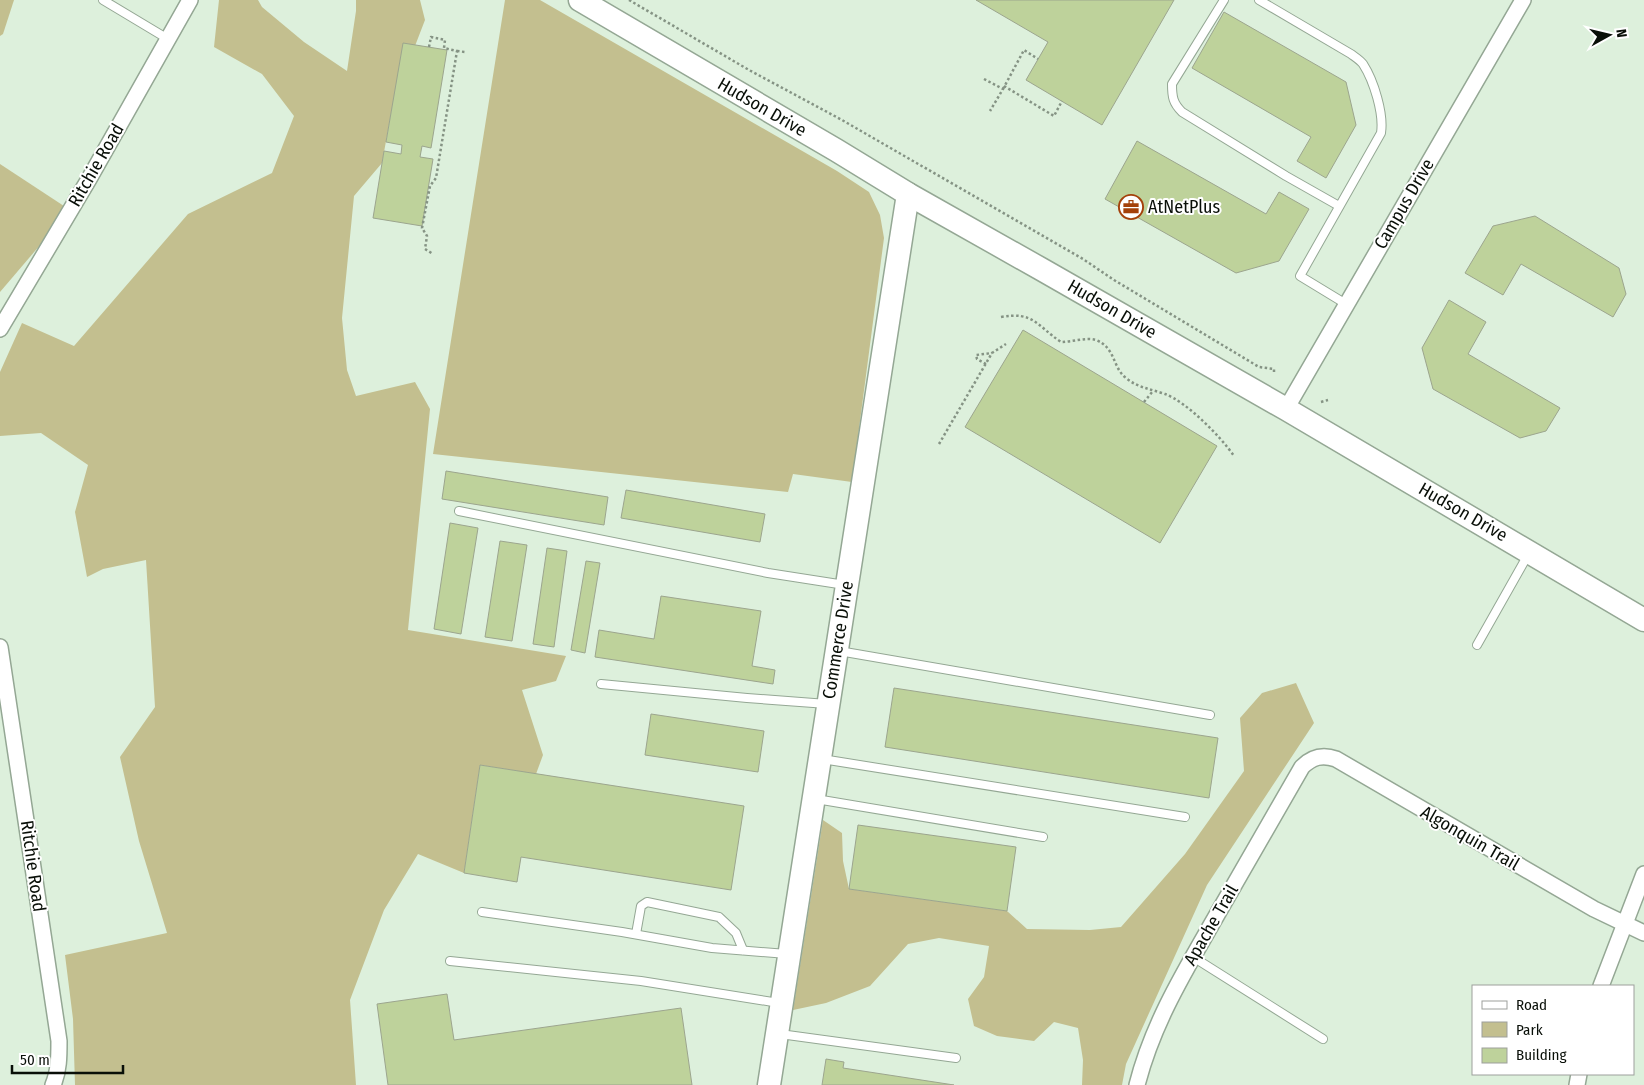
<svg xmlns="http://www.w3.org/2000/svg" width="1644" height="1085" font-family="'Fira Sans Condensed',sans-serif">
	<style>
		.green { fill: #c3bf8f }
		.building { fill: #bed29b; stroke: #9ca58e }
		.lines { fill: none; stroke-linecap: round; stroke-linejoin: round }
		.lane-casing { stroke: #94a794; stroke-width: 10 }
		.street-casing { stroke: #94a794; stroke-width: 18 }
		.secondary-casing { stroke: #94a794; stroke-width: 25 }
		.path { stroke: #859384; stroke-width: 2.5; stroke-dasharray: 2.5 2.5; stroke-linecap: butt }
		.lane { stroke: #fff; stroke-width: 8 }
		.street { stroke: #fff; stroke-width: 15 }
		.secondary { stroke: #fff; stroke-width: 22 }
		.labels { text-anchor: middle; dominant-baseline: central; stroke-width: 4; stroke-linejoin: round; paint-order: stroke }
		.street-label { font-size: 18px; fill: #090f08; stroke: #fff }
		.poi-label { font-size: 18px; fill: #090f08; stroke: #fff; text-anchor: start }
	</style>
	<rect width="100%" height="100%" fill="#ddf0dc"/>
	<g class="green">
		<polygon points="0,0 14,0 3,34 0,36"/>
		<polygon points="219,0 258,0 262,7 304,42 347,71 356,11 356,0 420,0 425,20 393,103 382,163 354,196 342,318 347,370 356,396 415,382 430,409 408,630 566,656 556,681 522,690 543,755 536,774 480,765 464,873 418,854 384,910 350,1000 356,1085 75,1085 73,1019 65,955 167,933 139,841 120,757 155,707 146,560 103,569 87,577 75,512 88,465 41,433 0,436 0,372 22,323 74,346 188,214 272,173 294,116 262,74 214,47"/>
		<polygon points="505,0 540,0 837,171 869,192 880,215 884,238 852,482 793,474 788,492 433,454"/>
		<polygon points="0,164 70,210 0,292"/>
		<polygon points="1296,683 1314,723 1207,885 1126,1064 1122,1085 1082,1085 1083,1060 1078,1028 1054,1022 1034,1041 997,1036 974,1026 968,999 984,977 989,946 939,938 908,944 870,986 826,1003 793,1010 823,820 842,833 843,861 849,889 1007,911 1027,929 1090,930 1121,927 1185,854 1244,771 1240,718 1262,693"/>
	</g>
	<g class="building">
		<polygon points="976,0 1174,0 1102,125 1026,80 1048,42"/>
		<polygon points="1224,12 1346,82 1356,125 1326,178 1297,161 1311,137 1192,68"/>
		<polygon points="403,43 447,50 431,148 422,146 420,157 433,159 422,226 373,218 384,151 401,154 402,145 386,142"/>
		<polygon points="1137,141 1266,214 1279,192 1309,209 1279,261 1236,273 1105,199"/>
		<polygon points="1535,216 1619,268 1626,294 1613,317 1521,264 1503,295 1465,273 1493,226"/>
		<polygon points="1449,300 1486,322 1468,354 1560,408 1546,431 1520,438 1433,389 1422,348"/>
		<polygon points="1023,330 1217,446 1160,543 965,427"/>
		<polygon points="446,471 608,497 604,525 442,499"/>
		<polygon points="626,490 765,514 760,542 621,518"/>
		<polygon points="450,523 478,528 461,634 434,629"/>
		<polygon points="500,541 527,545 512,641 485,637"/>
		<polygon points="547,548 567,551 554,647 533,644"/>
		<polygon points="586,561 600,563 585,653 571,650"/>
		<polygon points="661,596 761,611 752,666 775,670 773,684 595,657 599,630 654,639"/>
		<polygon points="894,688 1218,738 1209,798 885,747"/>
		<polygon points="651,714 764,731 758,772 645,755"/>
		<polygon points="480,765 744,806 731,890 521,857 517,882 464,873"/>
		<polygon points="858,825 1016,847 1007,911 849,889"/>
		<polygon points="447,994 454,1040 681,1008 692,1085 388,1085 377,1004"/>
		<polygon points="826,1059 844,1062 843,1068 954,1085 822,1085"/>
	</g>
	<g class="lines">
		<defs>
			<g id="lane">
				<polyline points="103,0 168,39"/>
				<path d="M1224,0L1172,84C1172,97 1173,103 1182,112L1286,176L1339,206"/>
				<path d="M1259,0L1351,54C1355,57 1360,60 1363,64C1374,81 1384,114 1381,133L1300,276L1346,304"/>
				<polyline points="459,511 768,573 845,585"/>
				<polyline points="1477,645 1529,553"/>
				<polyline points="839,651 1210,715"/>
				<polyline points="601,684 747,698 827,704"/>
				<polyline points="822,759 1185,817"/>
				<polyline points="816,799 1043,837"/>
				<polyline points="482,912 622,932 712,948 787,954"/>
				<polyline points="636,934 641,906 647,902 719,917 736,933 743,950"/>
				<polyline points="1193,957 1323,1039"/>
				<polyline points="450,961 641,981 779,1003"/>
				<polyline points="780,1034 956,1058"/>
			</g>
			<g id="street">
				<polyline points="0,329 89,179 190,0"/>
				<polyline points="1286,409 1523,0"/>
				<path d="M0,647L59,1041C59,1056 59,1071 53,1085"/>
				<polyline points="1601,986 1644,874"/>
				<path d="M1137,1085C1153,1022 1186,969 1218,913C1246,864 1274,816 1302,767C1312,757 1322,754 1336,759L1594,909L1644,933"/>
				<polyline points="1577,1085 1579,1074"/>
			</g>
			<g id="secondary">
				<polyline points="580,0 836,150 908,194 1041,269 1286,409 1644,620"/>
				<polyline points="769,1085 908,194"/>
			</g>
		</defs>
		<use href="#lane" class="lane-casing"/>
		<use href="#street" class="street-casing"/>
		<use href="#secondary" class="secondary-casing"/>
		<g class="path">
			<polyline points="629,0 749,70 842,120 1083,259 1114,280 1259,367 1274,369 1274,374"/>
			<polyline points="429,47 431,37 445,40 444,48 457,51 436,178 430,186 422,228 427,236 425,249 433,254"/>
			<polyline points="457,51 465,52"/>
			<polyline points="984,79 1003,89 990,111"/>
			<polyline points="1004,86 1054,116 1062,101"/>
			<polyline points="1003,89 1024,50 1038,59"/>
			<path d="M1001,317C1034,311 1037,326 1061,342C1072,342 1086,337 1096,340C1116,348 1112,367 1126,378C1138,388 1151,389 1165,394C1187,402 1221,437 1234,456"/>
			<polyline points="986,364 977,359 976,355 992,353"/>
			<polyline points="1144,402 1153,391"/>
			<polyline points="1321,402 1328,400"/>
			<polyline points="939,444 992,353 1006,344"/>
		</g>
		<use href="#lane" class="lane"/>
		<use href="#street" class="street"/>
		<use href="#secondary" class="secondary"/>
	</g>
	<defs>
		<symbol id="office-ring" viewBox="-11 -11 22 22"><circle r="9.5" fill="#fff" stroke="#a4410a" stroke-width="1.5"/><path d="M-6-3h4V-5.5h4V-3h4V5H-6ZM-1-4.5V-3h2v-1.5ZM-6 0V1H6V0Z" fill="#a4410a"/></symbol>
	</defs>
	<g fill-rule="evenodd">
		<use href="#office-ring" x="1117" y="193" width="28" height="28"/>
	</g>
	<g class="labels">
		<g class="street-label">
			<text transform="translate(762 107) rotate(30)">Hudson Drive</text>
			<text transform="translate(96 165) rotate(-60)">Ritchie Road</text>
			<text transform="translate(1404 204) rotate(-60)">Campus Drive</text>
			<text transform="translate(1112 309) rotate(30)">Hudson Drive</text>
			<text transform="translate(1463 512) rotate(30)">Hudson Drive</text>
			<text transform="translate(838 640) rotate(-81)">Commerce Drive</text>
			<text transform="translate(1470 838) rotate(30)">Algonquin Trail</text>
			<text transform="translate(33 866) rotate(82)">Ritchie Road</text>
			<text transform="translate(1211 925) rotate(-60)">Apache Trail</text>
		</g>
		<g class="poi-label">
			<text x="1148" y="207">AtNetPlus</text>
		</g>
	</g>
	<rect x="1472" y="985" width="162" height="90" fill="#ffffff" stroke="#9d9f9c"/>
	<rect x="1482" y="1001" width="25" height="8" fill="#ffffff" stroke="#9d9f9c"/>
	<text x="1516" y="1010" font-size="15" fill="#090f08">Road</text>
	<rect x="1482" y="1022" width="25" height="15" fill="#c3bf8f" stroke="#9d9f9c"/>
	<text x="1516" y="1035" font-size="15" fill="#090f08">Park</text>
	<rect x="1482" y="1048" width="25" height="15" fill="#bed29b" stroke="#9d9f9c"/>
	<text x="1516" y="1060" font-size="15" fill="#090f08">Building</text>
	<g transform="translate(1609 35) rotate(82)" stroke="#ffffff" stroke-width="4" paint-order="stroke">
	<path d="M0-4L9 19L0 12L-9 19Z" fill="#090f08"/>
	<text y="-8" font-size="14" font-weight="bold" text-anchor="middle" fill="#090f08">N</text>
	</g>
	<path d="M12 1065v8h111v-8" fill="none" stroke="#090f08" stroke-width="2.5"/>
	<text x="20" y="1065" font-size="15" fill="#090f08" stroke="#ffffff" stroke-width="4" paint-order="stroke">50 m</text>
</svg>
